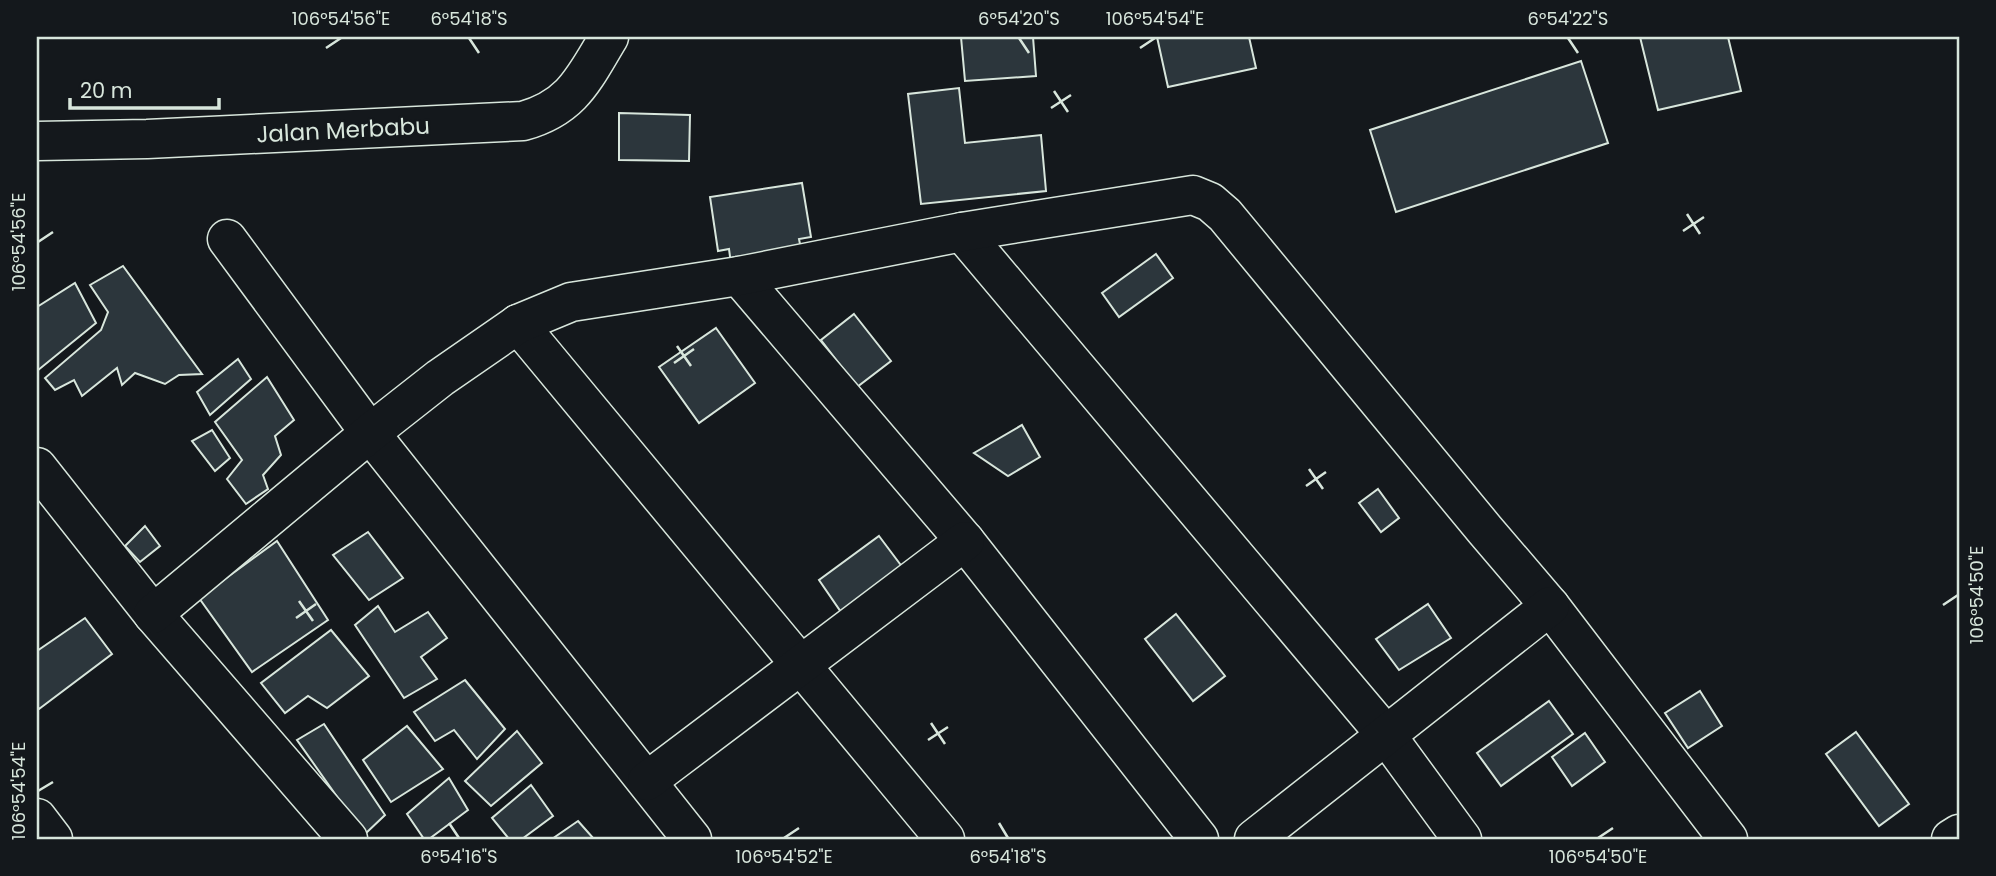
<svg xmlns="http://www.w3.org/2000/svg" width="1996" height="876" font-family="Poppins,sans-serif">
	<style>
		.building { fill: #2c363c; stroke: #d8e6dc; stroke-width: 2 }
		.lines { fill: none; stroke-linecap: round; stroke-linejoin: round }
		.minor-casing { stroke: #d8e6dc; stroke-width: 41 }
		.minor { stroke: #14181c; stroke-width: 38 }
		.ticks { fill: none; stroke: #d8e6dc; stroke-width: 2.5 }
		.labels { text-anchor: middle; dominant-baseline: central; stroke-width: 5; stroke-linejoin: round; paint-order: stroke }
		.street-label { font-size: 23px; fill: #d8e6dc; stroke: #14181c }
		.neatline { fill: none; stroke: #d8e6dc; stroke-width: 2.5 }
		.ticks-label { font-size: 18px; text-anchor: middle; fill: #d8e6dc }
	</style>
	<rect width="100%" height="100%" fill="#14181c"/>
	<g class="building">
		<polygon points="961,37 1033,37 1036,76 965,81"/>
		<polygon points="1157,37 1249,37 1256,68 1168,87"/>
		<polygon points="1640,37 1728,37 1741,91 1658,110"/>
		<polygon points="1581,61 1608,143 1396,212 1370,130"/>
		<polygon points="959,88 965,143 1041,135 1046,191 921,204 908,94"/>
		<polygon points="619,113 690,115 689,161 619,160"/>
		<polygon points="802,183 811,237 799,239 802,254 731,264 729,249 718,251 710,197"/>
		<polygon points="1156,254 1173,278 1119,317 1102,293"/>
		<polygon points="123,266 202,374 179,375 165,384 135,373 122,385 117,368 82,396 74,380 55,390 45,378 101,330 108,312 90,285"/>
		<polygon points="75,283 96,323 37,371 37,307"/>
		<polygon points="854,314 891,361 857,387 821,340"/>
		<polygon points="716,328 755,383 699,423 659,367"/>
		<polygon points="238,359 251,379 210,415 197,392"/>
		<polygon points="267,377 294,420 275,436 281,455 263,475 268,489 246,504 227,479 242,460 215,422"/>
		<polygon points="1022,425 1040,457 1008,476 974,453"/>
		<polygon points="212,430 230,458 215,471 192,441"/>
		<polygon points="1378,489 1399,518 1381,532 1359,503"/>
		<polygon points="145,526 160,546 140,562 125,546"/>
		<polygon points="368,532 403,578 369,600 333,555"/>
		<polygon points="879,536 903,568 841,612 819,580"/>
		<polygon points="277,541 328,620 252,672 199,598"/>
		<polygon points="1428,604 1451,638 1399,670 1376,639"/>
		<polygon points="378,606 395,632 428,612 447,638 421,657 437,679 404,698 355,625"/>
		<polygon points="1176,614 1225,676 1193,701 1145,639"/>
		<polygon points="85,618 112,654 39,709 37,705 37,651"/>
		<polygon points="331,630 369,676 327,708 308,696 285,713 261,683"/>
		<polygon points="465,680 505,729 477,759 454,730 435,741 414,712"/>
		<polygon points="1700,691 1722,726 1688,748 1665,713"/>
		<polygon points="1549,701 1573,734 1501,786 1477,753"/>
		<polygon points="324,724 385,815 364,835 297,740"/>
		<polygon points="407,726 443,769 391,802 363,760"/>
		<polygon points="517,731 542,763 491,806 465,781"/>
		<polygon points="1856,732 1909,804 1879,826 1826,754"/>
		<polygon points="1585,733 1605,762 1572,786 1552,757"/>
		<polygon points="449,778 468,810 429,839 424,839 407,814"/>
		<polygon points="531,785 553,816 522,839 509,839 492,818"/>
		<polygon points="578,821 594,839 552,839"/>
	</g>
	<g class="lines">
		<defs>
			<g id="minor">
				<path d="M37,141L147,139L523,121C573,107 584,78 609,37"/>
				<polyline points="962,232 1386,735 1462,839"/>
				<polyline points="227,239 370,433 692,839"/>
				<polyline points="739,276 965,541 1199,839"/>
				<polyline points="518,324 945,839"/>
				<polyline points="37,467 153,614 348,839"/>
				<polyline points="153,614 370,433 440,378 518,324 571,302 739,276 962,232 1193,195 1210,202 1225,215 1485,530 1550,606 1728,839"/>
				<polyline points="647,781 965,541"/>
				<polyline points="37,818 53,839"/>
				<polyline points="1254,839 1550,606"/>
				<polyline points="1951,839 1959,834"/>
			</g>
		</defs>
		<use href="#minor" class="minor-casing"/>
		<use href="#minor" class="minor"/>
	</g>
	<path class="ticks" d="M469,38L479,53M1019,38L1029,53M1568,38L1578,53M326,48L341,38M1140,48L1155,38M1054,91L1068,112M1051,108L1071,95M1687,214L1700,234M1683,231L1704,217M38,242L53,232M677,346L691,366M674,363L694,349M1309,469L1323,489M1306,486L1326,472M299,601L313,621M1943,605L1958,595M296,618L316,604M931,723L945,744M928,740L948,727M38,791L53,782M449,823L459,838M999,823L1008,838M784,838L799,828M1598,838L1613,828"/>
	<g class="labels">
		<g class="street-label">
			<text transform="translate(343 130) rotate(-3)">Jalan Merbabu</text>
		</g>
	</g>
	<rect width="1996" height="876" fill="none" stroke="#14181c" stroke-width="77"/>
	<path d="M70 98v10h149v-10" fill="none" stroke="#d8e6dc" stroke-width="3.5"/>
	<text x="80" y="98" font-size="21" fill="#d8e6dc" stroke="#14181c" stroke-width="5" paint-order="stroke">20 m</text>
	<rect x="38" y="38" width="1920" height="800" class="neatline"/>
	<g class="ticks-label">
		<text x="341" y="25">106°54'56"E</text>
		<text x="469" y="25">6°54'18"S</text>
		<text x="1019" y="25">6°54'20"S</text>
		<text x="1155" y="25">106°54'54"E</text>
		<text x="1568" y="25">6°54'22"S</text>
		<text transform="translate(19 242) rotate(-90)" y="6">106°54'56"E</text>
		<text transform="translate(1977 595) rotate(-90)" y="6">106°54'50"E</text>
		<text transform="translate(19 791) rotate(-90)" y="6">106°54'54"E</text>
		<text x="459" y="863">6°54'16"S</text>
		<text x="784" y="863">106°54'52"E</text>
		<text x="1008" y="863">6°54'18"S</text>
		<text x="1598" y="863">106°54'50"E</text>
	</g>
</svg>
